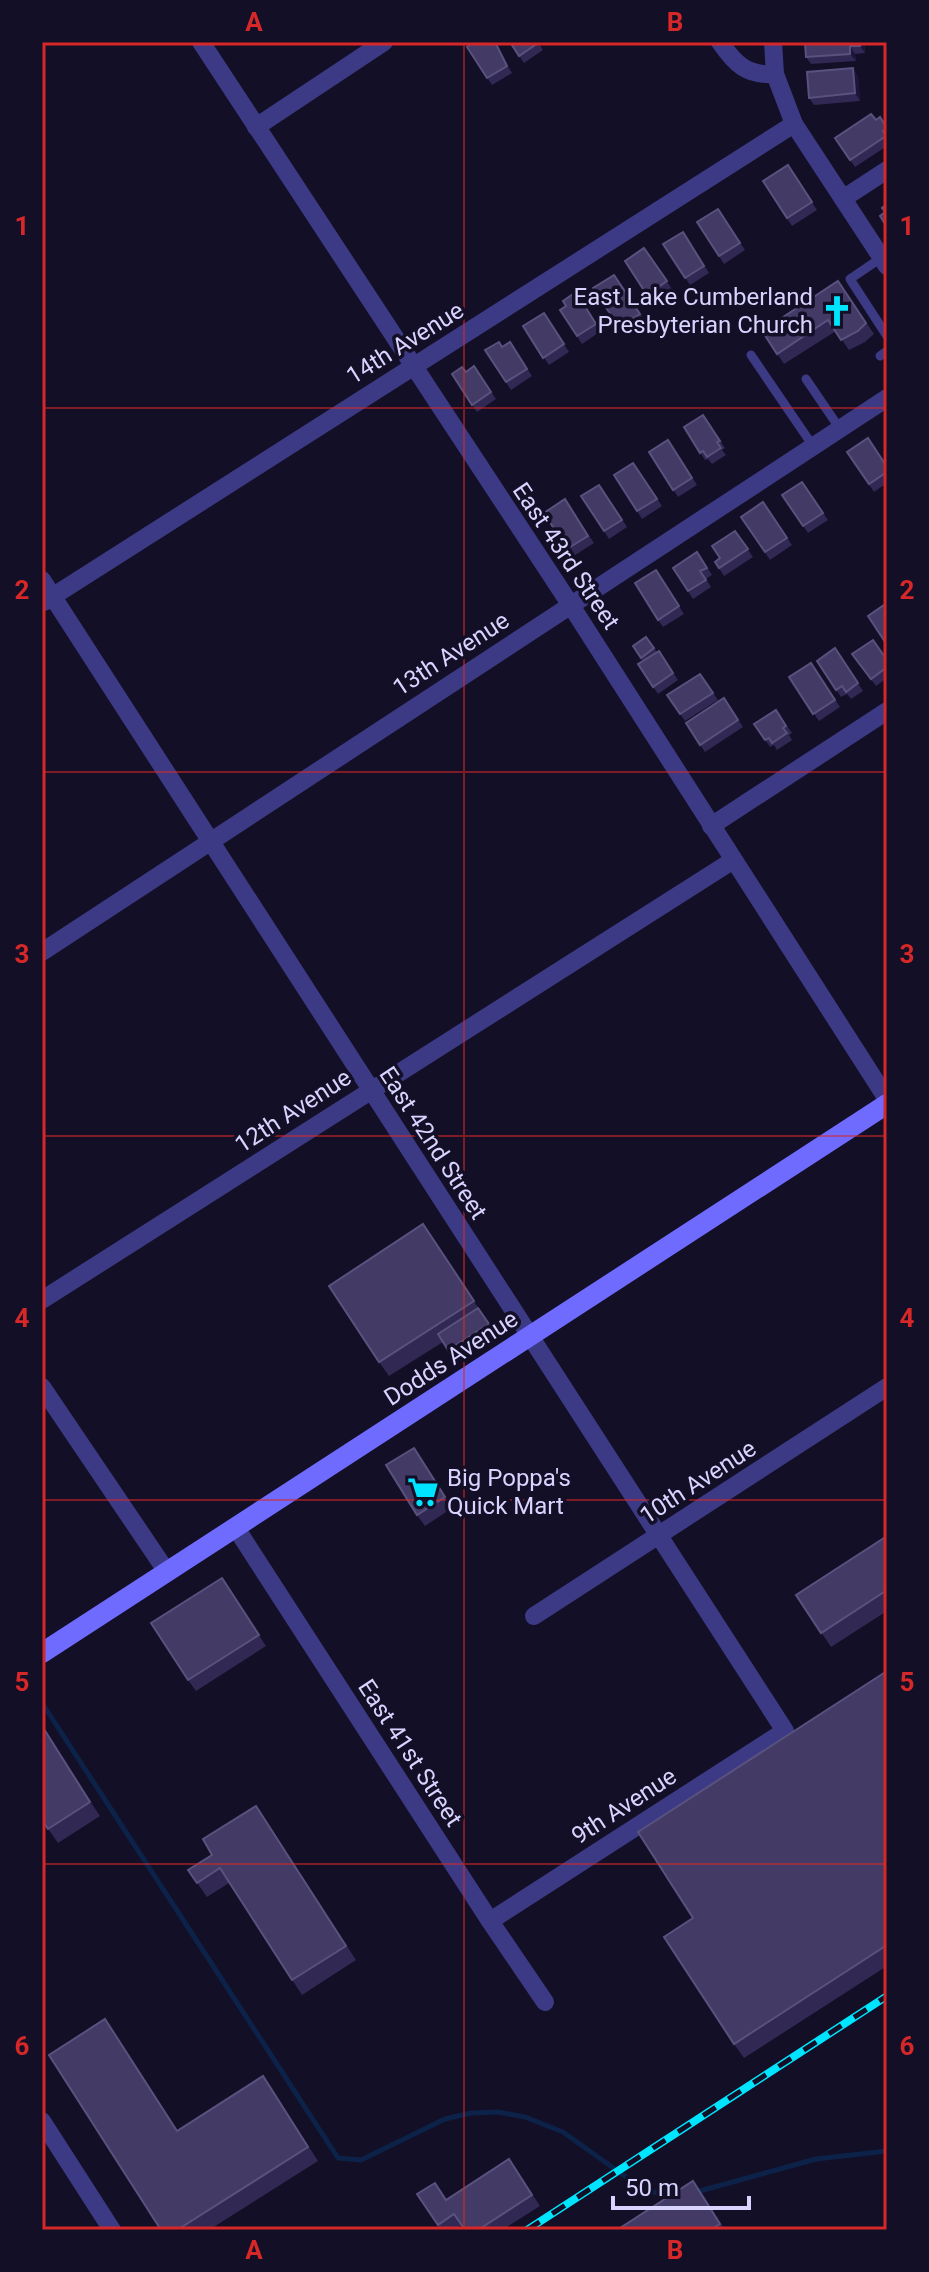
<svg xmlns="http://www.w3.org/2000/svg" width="929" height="2272" font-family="Roboto,sans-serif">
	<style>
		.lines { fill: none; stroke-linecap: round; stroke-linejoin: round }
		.stream { stroke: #0c2248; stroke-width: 5 }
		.lane { stroke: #3d3a85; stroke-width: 9 }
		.street { stroke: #3d3a85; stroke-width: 18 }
		.secondary { stroke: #6f6bff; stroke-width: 20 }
		.rail-casing { stroke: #00e5ff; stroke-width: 8 }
		.rail { stroke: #130f26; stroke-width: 5; stroke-dasharray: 15; stroke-linecap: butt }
		.wall { fill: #312854 }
		.shaded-wall { fill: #1d163a }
		.building { fill: #433a66; stroke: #5a527e; stroke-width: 2 }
		.grid { fill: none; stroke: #d62828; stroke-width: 2; stroke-opacity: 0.55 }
		.labels { text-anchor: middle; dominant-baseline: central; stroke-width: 7; stroke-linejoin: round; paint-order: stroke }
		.poi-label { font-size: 24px; fill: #d9d4ff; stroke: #130f26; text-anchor: end }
		.street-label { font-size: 24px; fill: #d9d4ff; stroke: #130f26 }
		.neatline { fill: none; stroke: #d62828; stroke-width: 3 }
		.grid-label { font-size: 26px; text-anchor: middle; font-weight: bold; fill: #d62828 }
	</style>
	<rect width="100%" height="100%" fill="#130f26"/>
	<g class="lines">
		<g class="stream">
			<polyline points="42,1703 338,2158 361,2160 445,2119 471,2113 498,2112 525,2117 563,2132 640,2187 652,2192 678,2195"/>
			<polyline points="696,2192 816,2159 887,2151"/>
		</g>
		<g class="lane">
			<polyline points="881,258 850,279 887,336"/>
			<polyline points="751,355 813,446"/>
			<polyline points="880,356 887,351"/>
			<polyline points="806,379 840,429"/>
		</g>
		<g class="street">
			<polyline points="201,42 570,604 887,1099"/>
			<path d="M720,42C735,64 747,76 775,74"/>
			<polyline points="773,42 775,74 794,124 887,266"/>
			<polyline points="256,127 384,42"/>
			<polyline points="844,198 887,170"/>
			<polyline points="42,580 785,1731 490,1921"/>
			<polyline points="44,602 794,124"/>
			<polyline points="711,826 887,711"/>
			<polyline points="42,952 887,398"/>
			<polyline points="42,1300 732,861"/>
			<polyline points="42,1387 167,1572"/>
			<polyline points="236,1528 490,1921 545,2002"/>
			<polyline points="534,1616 887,1387"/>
			<polyline points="42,2121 112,2230"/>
		</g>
		<polyline class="secondary" points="42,1653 887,1104"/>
		<defs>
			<polyline id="rail" points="527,2230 887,1996"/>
		</defs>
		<use href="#rail" class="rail-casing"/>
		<use href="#rail" class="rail"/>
	</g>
	<g class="wall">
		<polygon points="496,42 512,73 492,85 467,47"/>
		<polygon points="510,42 538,42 543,50 524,63"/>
		<polygon points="864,42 865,53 855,54 856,61 811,64 806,57"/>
		<polygon points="858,76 860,101 814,105 809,98"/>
		<polygon points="876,120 887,128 887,146 855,167 835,138"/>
		<polygon points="788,165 817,210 792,226 763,181"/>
		<polygon points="718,209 745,250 724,264 697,222"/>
		<polygon points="683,232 709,273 690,285 663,244"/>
		<polygon points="644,248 672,289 652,302 625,261"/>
		<polygon points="614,275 645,321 624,334 593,288"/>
		<polygon points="838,281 874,334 865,342 849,350 836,331 784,364 762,331"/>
		<polygon points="576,292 601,331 582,344 560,310 566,306"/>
		<polygon points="544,313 569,352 549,365 523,326"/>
		<polygon points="510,342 532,376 511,390 485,350 502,347"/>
		<polygon points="474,366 496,399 477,412 452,374 466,372"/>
		<polygon points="703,415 725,448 722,450 726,455 712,464 708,459 705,460 684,427"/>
		<polygon points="668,440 697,485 678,497 649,452"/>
		<polygon points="847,452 887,466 887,483 874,492"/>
		<polygon points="633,463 662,506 642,519 614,475"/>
		<polygon points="802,482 828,520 808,533 782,495"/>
		<polygon points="599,485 627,527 609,539 581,496"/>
		<polygon points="565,499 594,543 572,557 544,513"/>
		<polygon points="763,502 792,545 770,560 741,517"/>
		<polygon points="735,531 753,557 724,576 715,562 720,558"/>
		<polygon points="697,552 712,575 706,579 711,587 693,599 673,568"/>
		<polygon points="656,570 684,614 663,627 658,620"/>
		<polygon points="646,637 657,652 659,651 678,680 658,694 638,664 643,661 633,646"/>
		<polygon points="835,648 863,691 851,699 847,694 841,697 817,661"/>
		<polygon points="852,654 887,660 887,678 876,686"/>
		<polygon points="811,663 840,707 819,721 789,677"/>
		<polygon points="700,674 718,700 685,721 667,695"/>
		<polygon points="724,698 743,727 705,752 686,723"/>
		<polygon points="776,710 792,733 789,735 792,740 777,750 774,745 770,747 754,724"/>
		<polygon points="433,1238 494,1332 454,1358 443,1342 389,1376 379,1362"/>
		<polygon points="421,1458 452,1508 425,1526 417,1515"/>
		<polygon points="887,1536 887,1611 831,1647 796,1595"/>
		<polygon points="222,1578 266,1646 196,1691 188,1680"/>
		<polygon points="887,1671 887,1966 744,2058 734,2044 693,1918"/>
		<polygon points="42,1724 100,1816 58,1843 42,1820"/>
		<polygon points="265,1820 356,1960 302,1995 229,1883 207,1897 188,1870"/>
		<polygon points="105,2019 177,2131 273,2091 318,2161 209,2230 161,2230"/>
		<polygon points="509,2159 540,2206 502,2230 465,2230 462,2225 454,2230 441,2230 417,2194 446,2200"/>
		<polygon points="703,2195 725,2230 617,2230"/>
	</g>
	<g class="shaded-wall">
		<polygon points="495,42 496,42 512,73 507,66"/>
		<polygon points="860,42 864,42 865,53 860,46"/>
		<polygon points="850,46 855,54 856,61 850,54"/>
		<polygon points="853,68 858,76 860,101 855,93"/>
		<polygon points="42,1724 100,1816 90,1802"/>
	</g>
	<g class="building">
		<polygon points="473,42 495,42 507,66 487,78 467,47"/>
		<polygon points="510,42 538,42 538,43 519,56"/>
		<polygon points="805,42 860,42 860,46 850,46 850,54 806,57"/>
		<polygon points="853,68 855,93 809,98 807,72"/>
		<polygon points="871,114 876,120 880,117 887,128 883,131 886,136 850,160 835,138"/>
		<polygon points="788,165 812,202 787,218 763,181"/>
		<polygon points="887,204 887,227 880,216 885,212 882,208"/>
		<polygon points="718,209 740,243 719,256 697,222"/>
		<polygon points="683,232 704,266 685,278 663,244"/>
		<polygon points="644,248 667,281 647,295 625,261"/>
		<polygon points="614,275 640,314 619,327 593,288"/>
		<polygon points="838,281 866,323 858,331 841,340 828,320 777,354 762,331"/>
		<polygon points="576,292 596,324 577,336 560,310 566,306 563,301"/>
		<polygon points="544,313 564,344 543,358 523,326"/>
		<polygon points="499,342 502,347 510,342 527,369 506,382 485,350"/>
		<polygon points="474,366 491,392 472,405 452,374 462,367 466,372"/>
		<polygon points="703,415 720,441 717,442 721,448 707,457 703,451 700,453 684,427"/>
		<polygon points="868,438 887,467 887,472 869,484 847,452"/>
		<polygon points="668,440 692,478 673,490 649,452"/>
		<polygon points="633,463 657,499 637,511 614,475"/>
		<polygon points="802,482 823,513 803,526 782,495"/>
		<polygon points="599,485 622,520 604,531 581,496"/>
		<polygon points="565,499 588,536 567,549 544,513"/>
		<polygon points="763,502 787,538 765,552 741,517"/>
		<polygon points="735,531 748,549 719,568 715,562 720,558 712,546"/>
		<polygon points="697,552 707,568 700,571 706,580 688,591 673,568"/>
		<polygon points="656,570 679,606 658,620 635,583"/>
		<polygon points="887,603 887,645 868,616"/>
		<polygon points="646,637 654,648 641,658 633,646"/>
		<polygon points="873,640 887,660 887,667 871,679 852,654"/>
		<polygon points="835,648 858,683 846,692 842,686 836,690 817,661"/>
		<polygon points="659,651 673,673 653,687 638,664"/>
		<polygon points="811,663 835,700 813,714 789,677"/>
		<polygon points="700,674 713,693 680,714 667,695"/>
		<polygon points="724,698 738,720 700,745 686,723"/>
		<polygon points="776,710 786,726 783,728 787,733 772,743 769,738 765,740 754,724"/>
		<polygon points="423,1224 474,1301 379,1362 329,1286"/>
		<polygon points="478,1308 489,1324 448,1350 438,1334"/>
		<polygon points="414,1448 445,1497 417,1515 386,1465"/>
		<polygon points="887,1536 887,1590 821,1633 796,1595"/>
		<polygon points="222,1578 259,1635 188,1680 151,1623"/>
		<polygon points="887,1671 887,1945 734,2044 664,1937 693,1918 638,1832"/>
		<polygon points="42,1726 90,1802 48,1829 42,1820"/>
		<polygon points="256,1806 346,1946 292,1980 220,1868 197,1883 188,1870 212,1855 203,1839"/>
		<polygon points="105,2019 177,2131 263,2076 308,2147 177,2230 161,2230 49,2055"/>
		<polygon points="509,2159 532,2195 478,2230 465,2230 454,2214 438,2225 417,2194 435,2183 446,2200"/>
		<polygon points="693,2181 720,2224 710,2230 617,2230"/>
	</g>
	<path class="grid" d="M464,42V2230M42,408H887M42,772H887M42,1136H887M42,1500H887M42,1864H887"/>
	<defs>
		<symbol id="church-bare" viewBox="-9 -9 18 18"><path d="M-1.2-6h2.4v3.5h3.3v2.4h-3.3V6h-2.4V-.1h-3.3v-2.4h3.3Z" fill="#00e5ff" stroke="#130f26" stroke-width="2.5" paint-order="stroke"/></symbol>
		<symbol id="supermarket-bare" viewBox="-9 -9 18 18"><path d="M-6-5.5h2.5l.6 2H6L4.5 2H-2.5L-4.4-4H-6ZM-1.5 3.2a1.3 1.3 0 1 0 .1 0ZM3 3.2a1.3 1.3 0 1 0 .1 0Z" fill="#00e5ff" stroke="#130f26" stroke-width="2.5" paint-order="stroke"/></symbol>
	</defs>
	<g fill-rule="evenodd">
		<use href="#church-bare" x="815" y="289" width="44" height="44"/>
		<use href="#supermarket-bare" x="401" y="1470" width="44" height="44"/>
	</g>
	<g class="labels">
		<g class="poi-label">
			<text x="813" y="297">East Lake Cumberland<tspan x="813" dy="28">Presbyterian Church</tspan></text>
			<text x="447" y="1478" text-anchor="start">Big Poppa's<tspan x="447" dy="28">Quick Mart</tspan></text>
		</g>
		<g class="street-label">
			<text transform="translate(405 343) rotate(-32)">14th Avenue</text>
			<text transform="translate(566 556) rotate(56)">East 43rd Street</text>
			<text transform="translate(451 654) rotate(-33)">13th Avenue</text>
			<text transform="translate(293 1111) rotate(-33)">12th Avenue</text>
			<text transform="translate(433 1143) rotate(57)">East 42nd Street</text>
			<text transform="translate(451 1358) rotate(-33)">Dodds Avenue</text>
			<text transform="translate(698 1482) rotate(-33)">10th Avenue</text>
			<text transform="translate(410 1753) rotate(57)">East 41st Street</text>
			<text transform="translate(624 1806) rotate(-33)">9th Avenue</text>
		</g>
	</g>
	<rect width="929" height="2272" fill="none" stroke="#130f26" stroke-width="88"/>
	<path d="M613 2196v12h136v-12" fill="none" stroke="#d9d4ff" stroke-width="4"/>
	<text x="625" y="2196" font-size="24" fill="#d9d4ff" stroke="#130f26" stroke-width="6" paint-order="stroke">50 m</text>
	<rect x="44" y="44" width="841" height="2184" class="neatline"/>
	<g class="grid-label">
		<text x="254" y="31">A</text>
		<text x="675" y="31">B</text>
		<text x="22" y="235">1</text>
		<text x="907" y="235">1</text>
		<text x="22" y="599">2</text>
		<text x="907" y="599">2</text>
		<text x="22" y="963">3</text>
		<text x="907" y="963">3</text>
		<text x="22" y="1327">4</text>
		<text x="907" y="1327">4</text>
		<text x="22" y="1691">5</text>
		<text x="907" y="1691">5</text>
		<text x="22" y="2055">6</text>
		<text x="907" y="2055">6</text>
		<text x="254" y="2259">A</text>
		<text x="675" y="2259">B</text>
	</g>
</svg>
